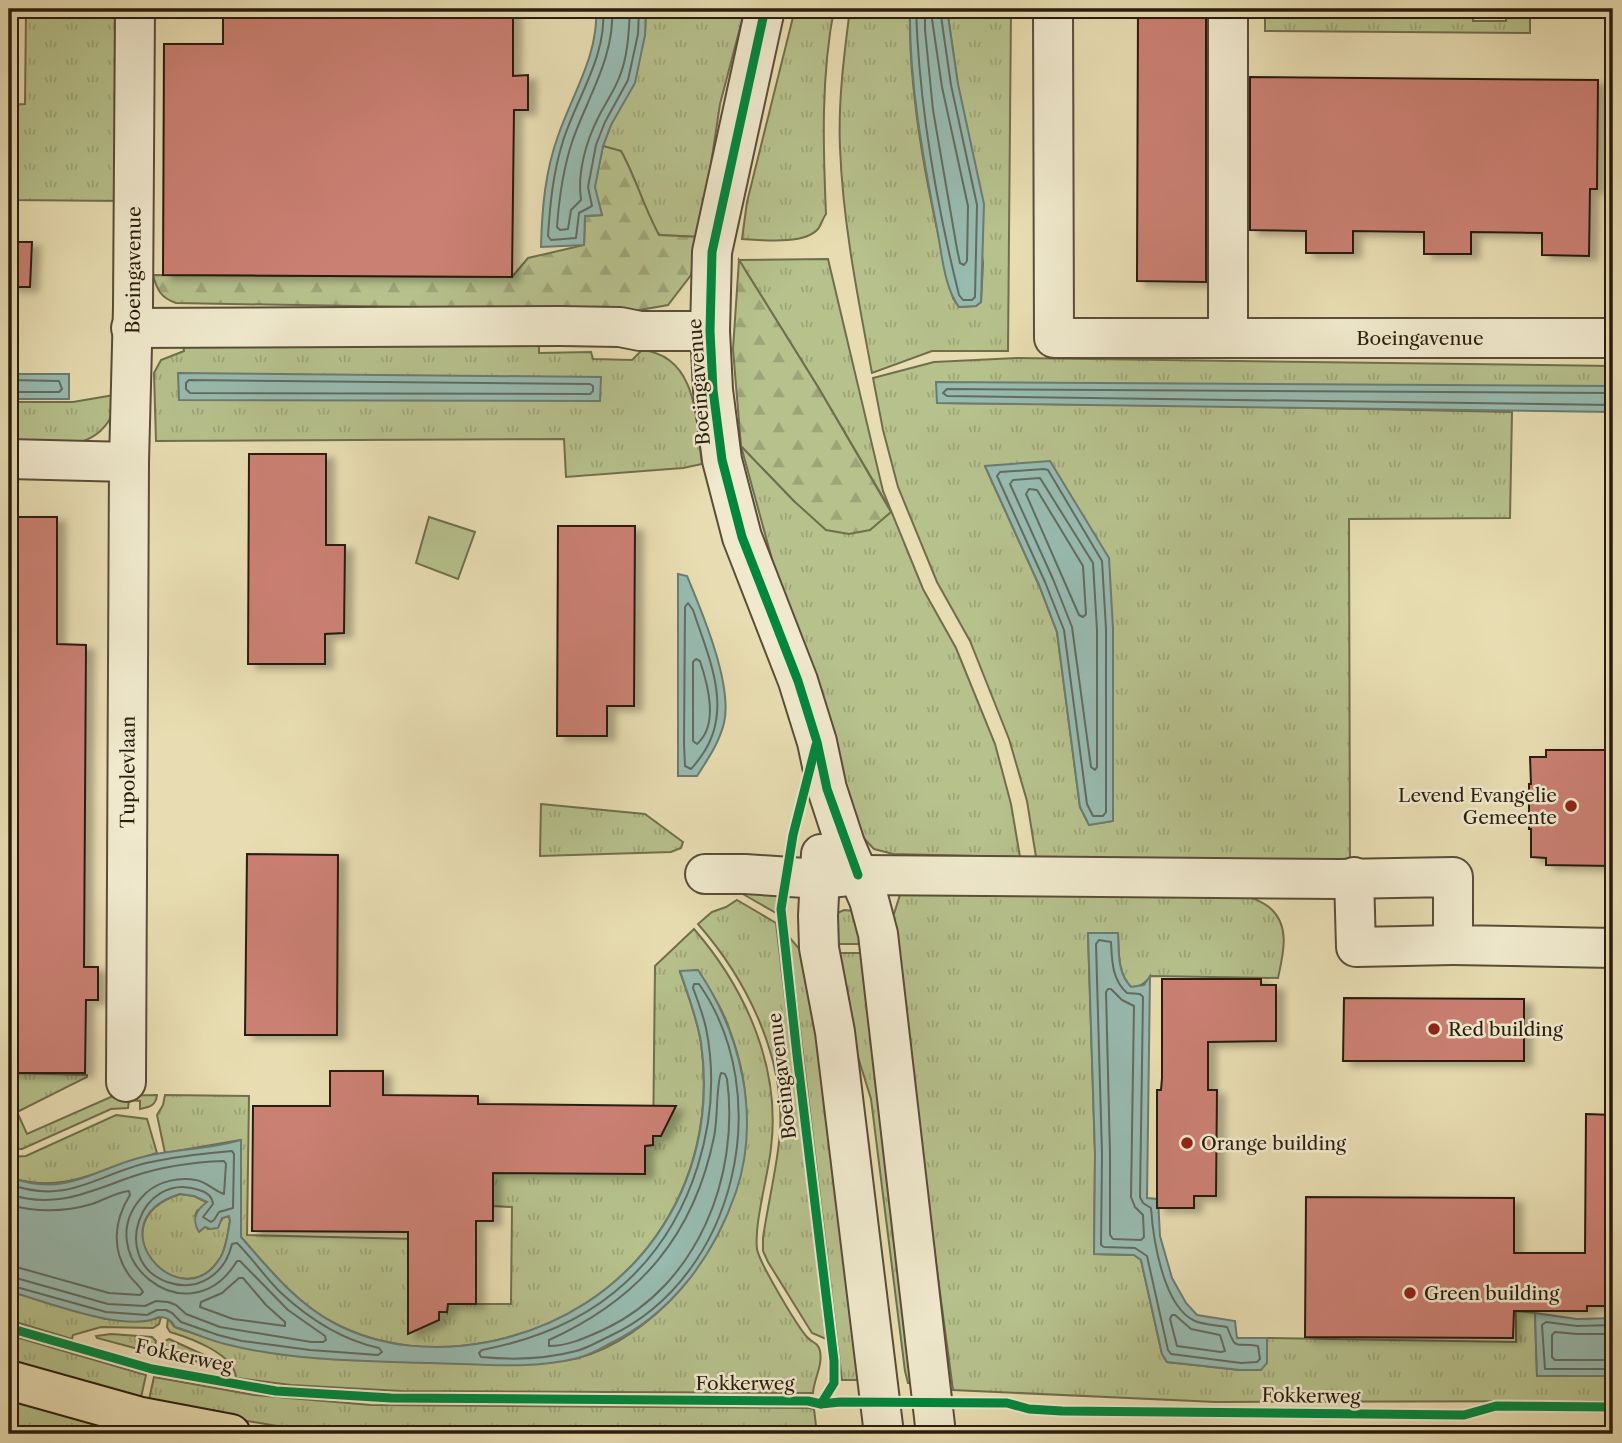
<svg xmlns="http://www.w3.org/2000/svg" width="1622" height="1443" font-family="'Libre Caslon Text',serif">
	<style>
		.grass { fill: url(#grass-tufts); stroke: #706f4d; stroke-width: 2; fill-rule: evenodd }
		.forest { fill: url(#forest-firs); stroke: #706f4d; stroke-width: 2 }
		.garden { fill: #b6c18c; stroke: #706f4d; stroke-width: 2 }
		.water { fill: #98bbb1; stroke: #6c7c70; stroke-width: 2; fill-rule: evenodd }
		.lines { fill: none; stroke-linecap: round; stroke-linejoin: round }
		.shore { stroke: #616c60; stroke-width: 2 }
		.building { fill: #ca8073; stroke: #2a1d0e; stroke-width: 2; filter: url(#shadow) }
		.minor-casing { stroke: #5a4d37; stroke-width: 42 }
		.major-casing { stroke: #2a1d0e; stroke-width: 42 }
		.minor { stroke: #f0e9cd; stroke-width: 38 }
		.major { stroke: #e8ddb2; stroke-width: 38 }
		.cycleway-casing { stroke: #f0e9cd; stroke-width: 13 }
		.cycleway { stroke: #00873e; stroke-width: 9 }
		.poi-dot { fill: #8f2418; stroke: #f0e9cd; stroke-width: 2.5 }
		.labels { text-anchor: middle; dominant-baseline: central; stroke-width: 5; stroke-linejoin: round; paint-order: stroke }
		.street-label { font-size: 19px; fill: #2a1d0e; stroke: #f0e9cd }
		.poi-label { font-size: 19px; fill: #2a1d0e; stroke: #f0e9cd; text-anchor: start }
	</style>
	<defs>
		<pattern id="grass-tufts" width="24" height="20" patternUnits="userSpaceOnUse" patternTransform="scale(1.75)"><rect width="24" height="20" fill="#b6c18c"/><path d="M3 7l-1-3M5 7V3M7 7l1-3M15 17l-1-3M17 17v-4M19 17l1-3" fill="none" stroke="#9da578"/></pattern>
		<pattern id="forest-firs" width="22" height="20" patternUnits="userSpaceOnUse" patternTransform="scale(1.75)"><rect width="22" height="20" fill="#b6c18c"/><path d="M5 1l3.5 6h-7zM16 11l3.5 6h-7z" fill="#9da578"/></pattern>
		<filter id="shadow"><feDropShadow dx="8" dy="4.5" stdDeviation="3.5" flood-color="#0004"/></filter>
	</defs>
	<rect width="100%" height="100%" fill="#e8ddb2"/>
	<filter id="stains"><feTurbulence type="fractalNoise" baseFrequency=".00286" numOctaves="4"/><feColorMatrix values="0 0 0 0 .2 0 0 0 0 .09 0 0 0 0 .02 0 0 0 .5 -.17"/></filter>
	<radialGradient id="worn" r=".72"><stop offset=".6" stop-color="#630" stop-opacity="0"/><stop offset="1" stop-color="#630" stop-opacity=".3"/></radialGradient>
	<g class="grass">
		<polygon points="26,9 123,9 123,201 9,200 9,105 25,104"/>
		<path d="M646,9H745L720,104L700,237L659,235C644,208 636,178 621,151L603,146L645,35Z"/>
		<path d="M795,9H834C821,76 823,145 826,214C823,218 821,225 818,229C804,245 762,240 742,239L747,202Z"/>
		<path d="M850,9H910C908,102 931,208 953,298L959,307L976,306L981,302L983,263L947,9H1011L1008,351H932L872,373C858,298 843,224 840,148C838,102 844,55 850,9Z"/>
		<polygon points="1265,9 1473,9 1473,21 1506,21 1507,9 1530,9 1530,33 1265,31"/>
		<polygon points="828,259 883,491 923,589 956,648 995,744 1011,804 1020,857 893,854 874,849 856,830 809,656 776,574 741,446 795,502 891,511 818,387 739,260"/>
		<path d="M183,344L539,346V353L591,352L593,359L632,360L642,350C698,356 696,421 702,464L683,468L566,477L564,439L156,441L154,373L161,360L184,351Z"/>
		<path d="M1017,358L1613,366V386L937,403L1218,406L1512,412L1510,518L1349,519L1350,863L1036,857L1027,801L1009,739L970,641L937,582L898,487L883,430L873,378L934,362ZM985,466L1113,629V821L1089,825L1080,807L1057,632L1039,585Z"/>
		<path d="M114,395C113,402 114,412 111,417C91,455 44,445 9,444V402H73Z"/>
		<polygon points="541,804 645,814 683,842 681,848 671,852 540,856"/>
		<polygon points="744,888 779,895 776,913 741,893"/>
		<path d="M909,889L1250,897C1256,900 1265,903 1270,908C1291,926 1283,955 1278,978L1151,976C1145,983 1141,987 1131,987C1117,973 1119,951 1118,933L1088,934L1095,1154L1094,1254L1134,1255L1141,1260L1162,1354L1167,1362L1240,1370L1267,1363V1338L1516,1342V1311L1535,1313L1537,1376H1613V1401L1216,1402L953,1390L895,958L893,917L900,895Z"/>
		<path d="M737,900L776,923L826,1339L812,1333L768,1262L763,1251V1238C768,1203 777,1168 780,1133C785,1057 747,980 698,924L712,912L726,907Z"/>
		<polygon points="844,910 854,911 869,944 826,944 835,914"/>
		<path d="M694,929C746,989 781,1068 771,1148C768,1176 754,1224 757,1249C759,1262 797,1326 807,1337C812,1343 818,1342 820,1351C823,1366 814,1378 813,1393L401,1391L291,1385L236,1378C235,1354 190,1338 170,1332L167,1327L168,1319C171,1321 172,1325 175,1327C178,1329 186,1331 190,1332C233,1349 279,1351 325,1357C370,1362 416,1362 462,1363C501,1364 540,1367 578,1358C616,1348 652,1321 678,1292C742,1219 765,1124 730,1031C723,1009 710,990 698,970L680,972C688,995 697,1018 701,1043C721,1187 632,1314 488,1342C437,1352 381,1348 334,1323C296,1303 269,1269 241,1237V1140L165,1153L157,1115L163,1105L165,1095L249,1096L247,1235L417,1239L447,1312L448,1304H511L512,1207L493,1206V1173H513V1164L653,1145L655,966Z"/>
		<polygon points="789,937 801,951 810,952 862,1380 842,1380"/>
		<polygon points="827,953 870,953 922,1383 908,1383 905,1371 871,1099 831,970"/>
		<path d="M9,1073L87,1075V1077L17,1112L27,1134L113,1096L157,1095C156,1106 149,1107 140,1109V1101L129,1100L128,1108L111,1109L22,1149H9Z"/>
		<path d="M116,1115L147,1119L157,1153C107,1167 62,1196 9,1177V1157L26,1156Z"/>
		<path d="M180,1194L194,1196L208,1203L197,1211L195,1216L208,1229L222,1220V1218L229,1216L230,1221C228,1231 226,1250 220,1258C181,1321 92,1223 180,1194Z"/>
		<polygon points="9,1291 105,1319 154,1319 161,1317 159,1324 153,1328 101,1327 73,1335 72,1339 9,1320"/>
		<polygon points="111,1334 152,1337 156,1341 153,1353 97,1338 96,1336"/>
		<polygon points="9,1335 146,1375 140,1402 9,1365"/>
		<polygon points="169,1339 204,1355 216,1363 215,1365 158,1354 161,1343"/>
		<polygon points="154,1377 254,1395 371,1405 809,1408 814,1409 817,1434 380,1433 277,1426 148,1404"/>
		<polygon points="9,1395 133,1434 9,1434"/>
	</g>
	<g class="forest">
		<path d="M603,146L621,151C636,178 644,208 659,235L700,237L691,275L668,305L634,311L176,303C161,298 157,290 153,275L512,277L528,258L584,245L585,216L602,215L594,187Z"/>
		<polygon points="739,260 818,387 891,512 870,530 849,534 826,530 795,502 741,446 733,349"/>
	</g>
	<polygon class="garden" points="429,517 475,532 458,579 416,563"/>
	<g class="water">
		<path d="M596,9H646L645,35L635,83L611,125L603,146L595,187L602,215L585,216L584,245L541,247C542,209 545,172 558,136C572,95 599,54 596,9Z"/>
		<path d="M910,9H947L958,84L984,204L981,302L976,306L959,307C944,287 942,254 937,229C923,158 909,82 910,9Z"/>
		<polygon points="178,373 601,377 600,401 179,400"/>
		<rect x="9" y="374" width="60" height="25"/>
		<polygon points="936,382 1613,386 1613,412 937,403"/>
		<polygon points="1050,461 1109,558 1113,629 1113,821 1089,825 1080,807 1057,632 1039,585 985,466"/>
		<path d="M678,574L687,576C702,612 733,685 724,723C719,743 708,759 697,776H678Z"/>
		<path d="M1088,933H1118C1119,951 1117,973 1131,987L1144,985L1150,976L1147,1198L1158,1199L1160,1236L1172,1278L1186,1303L1197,1315L1235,1321L1237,1338H1267V1363L1261,1370H1240L1167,1362L1162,1354L1141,1260L1134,1255L1094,1254L1095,1154Z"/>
		<path d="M698,970C741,1034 761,1117 736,1192C713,1258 671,1315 607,1345C598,1350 588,1355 578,1358C530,1370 479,1364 430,1363C362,1361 292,1361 225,1344C208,1340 192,1332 175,1327C172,1320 167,1317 159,1317C128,1334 43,1301 9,1291V1177C71,1200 100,1163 156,1154C184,1149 213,1148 241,1140V1237C269,1269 296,1303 334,1323C381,1348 437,1352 488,1342C632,1314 722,1187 701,1042C697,1018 688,994 680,971ZM180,1194L194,1196L207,1202C196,1210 191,1219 199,1232L205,1227L210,1229L218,1228L222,1218L229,1216L230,1221C228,1231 226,1250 220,1258C181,1322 92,1221 180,1194Z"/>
		<polygon points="1535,1313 1577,1319 1613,1318 1613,1376 1537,1376"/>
	</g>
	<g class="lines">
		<g class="shore">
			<path d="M603,9C607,56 577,97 563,141C553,173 550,204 548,236L551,240L576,238L579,213L592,206L588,187L596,145L605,122L628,80L638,34L639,9"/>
			<path d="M612,9C615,57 587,98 572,142C563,170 559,198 557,227L560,230L568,229L571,210L581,200C577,173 586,141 599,116C605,104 614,91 619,78C628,57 629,31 630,9"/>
			<path d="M916,9C919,105 936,202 959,295L963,300H972L975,297L977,205L951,85L940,9"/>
			<polygon points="930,16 932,19 942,87 968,206 967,261 964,265 960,263 957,249 933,110 925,30 925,18"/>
			<polyline points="9,380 59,381 62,389 59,392 9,392"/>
			<polygon points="189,380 590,384 593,386 593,391 590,394 190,393 186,389 186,383"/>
			<polyline points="1613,393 947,389 943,393 947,396 1613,405"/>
			<polygon points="1044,469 1048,470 1102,561 1106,629 1106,812 1103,816 1093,816 1087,804 1064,630 1045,582 997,476 1000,472"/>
			<polygon points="1040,478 1093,563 1097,630 1097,767 1095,770 1091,767 1072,627 1053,579 1010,484 1013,480"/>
			<polygon points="1029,489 1037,490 1083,566 1086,614 1083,617 1079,615 1026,494"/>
			<path d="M688,603L693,610C708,656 733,707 704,752C700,758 696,764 691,769L685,766L684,744L685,607Z"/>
			<path d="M696,659L700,661C708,685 719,725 697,744L693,741V662Z"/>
			<path d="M1099,940L1111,942C1112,961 1112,980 1127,993L1140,994L1143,997L1140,1197L1143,1203L1151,1208C1153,1238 1163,1307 1195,1321C1204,1325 1217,1325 1227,1327C1237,1352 1233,1342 1258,1346L1260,1359L1257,1362L1241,1363L1171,1354L1168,1350L1147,1256L1135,1248L1104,1247L1101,1245L1102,1154L1096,944Z"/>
			<path d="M694,984H699C777,1096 736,1277 610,1336C599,1341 588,1348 576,1351C546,1359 512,1360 481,1357L479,1353L482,1350C534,1340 585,1320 625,1283C693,1221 724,1118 706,1028C703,1015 698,1001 693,988Z"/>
			<polygon points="1108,989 1111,989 1122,1000 1134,1006 1131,1197 1135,1207 1143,1215 1144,1237 1141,1240 1113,1239 1110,1235 1110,1154 1106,992"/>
			<path d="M721,1073L725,1074L727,1079C740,1176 698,1285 605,1329C587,1337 569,1346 549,1346V1340C640,1299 694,1235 714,1137C718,1119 716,1086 721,1073Z"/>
			<path d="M9,1184C71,1207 102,1170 156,1161C181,1156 207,1153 232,1151L234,1154L233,1208L219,1212L214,1220L211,1222L203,1217L213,1204C212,1196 207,1192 199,1190C140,1170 109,1261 167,1282C198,1293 225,1274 232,1244L237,1243C252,1258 265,1277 280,1292C308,1318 342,1340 379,1348L382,1352L378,1355L310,1350L242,1341L218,1335L181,1322L172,1313L166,1310H157L147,1315L106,1312L9,1285"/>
			<path d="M9,1194C56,1210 90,1191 134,1176C161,1167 195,1162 224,1161L226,1164L224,1194C214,1191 207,1182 196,1180C179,1177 159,1181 146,1193C83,1253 188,1342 237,1261H240L288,1310L325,1336L326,1340L323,1342H311L220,1327L186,1314L176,1305L168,1302L156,1301L145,1306L108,1304L9,1276"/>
			<path d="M9,1205C36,1212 65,1212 92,1204C104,1200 117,1192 129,1191L130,1195C114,1220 111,1250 129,1275C133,1281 140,1286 143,1292L140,1295L109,1293L9,1265"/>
			<polygon points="239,1278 243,1278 266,1305 285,1322 285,1326 233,1319 200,1307 201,1302 222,1293"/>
			<polygon points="1172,1315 1175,1315 1191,1329 1220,1335 1225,1351 1221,1352 1177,1346 1170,1319"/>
			<polyline points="1613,1325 1577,1326 1546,1322 1542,1325 1545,1369 1613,1369"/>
			<polyline points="1613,1334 1577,1334 1555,1332 1552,1335 1552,1357 1555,1360 1613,1360"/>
		</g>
	</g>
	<g class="building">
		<polygon points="223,9 513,9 513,76 528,75 528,110 514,110 512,277 163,275 164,44 223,44"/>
		<polygon points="1138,9 1206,9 1206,282 1137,281"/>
		<polygon points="1250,77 1598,80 1597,189 1590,189 1589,256 1542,255 1542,233 1471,232 1471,254 1424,254 1424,232 1353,231 1353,253 1306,253 1306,231 1250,230"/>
		<polygon points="9,242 32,242 30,287 9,287"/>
		<polygon points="249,454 326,454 326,545 345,545 344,633 325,634 325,664 248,664"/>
		<polygon points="9,517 57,517 57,644 86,645 84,967 98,967 98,1000 86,1000 85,1073 9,1073"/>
		<polygon points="558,526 635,526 634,706 607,706 607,736 557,736"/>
		<polygon points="1546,750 1613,750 1613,866 1546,865 1546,858 1531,857 1531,829 1529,829 1529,784 1531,784 1530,757 1546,757"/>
		<polygon points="247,854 338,855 337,1035 245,1035"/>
		<polygon points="1162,979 1261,979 1261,985 1276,985 1276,1041 1208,1042 1208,1090 1217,1090 1216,1196 1194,1196 1194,1208 1157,1208 1157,1090 1161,1090 1162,1078"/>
		<polygon points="1344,998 1524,999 1524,1061 1343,1061"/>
		<polygon points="330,1071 383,1071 383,1095 478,1096 478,1104 676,1106 661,1136 653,1136 653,1145 645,1146 645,1174 493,1173 493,1221 476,1221 476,1304 448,1304 447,1312 439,1312 439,1320 408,1334 408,1232 252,1231 253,1106 330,1106"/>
		<polygon points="1586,1114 1613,1115 1613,1306 1587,1306 1587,1311 1514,1311 1513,1338 1305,1337 1306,1197 1514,1198 1514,1253 1585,1253"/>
	</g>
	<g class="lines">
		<defs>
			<g id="minor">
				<polyline points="765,9 712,252 710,331 713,390 722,460 742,537 798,681 817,742 827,789 845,844 869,900 878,934 936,1434"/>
				<path id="s1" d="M1053,9L1054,338H1613"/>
				<polyline points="131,328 560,326 620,327 640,331 710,331"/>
				<polyline points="1228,338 1228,9"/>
				<polyline points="9,459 129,462"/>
				<polyline points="821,854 818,916 819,948 835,1032 884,1434"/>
				<polyline points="705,874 745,874 820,879 858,875 1339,879 1453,877 1453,945 1613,948"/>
				<polyline points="1354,877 1356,947 1453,945"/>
				<path id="s2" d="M126,1082L129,462L133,307L135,9"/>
			</g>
			<polyline id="major" points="9,1380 141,1417 231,1434"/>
		</defs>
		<use href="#minor" class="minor-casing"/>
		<use href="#major" class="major-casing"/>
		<use href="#minor" class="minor"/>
		<use href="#major" class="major"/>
		<defs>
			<g id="cycleway">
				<polyline points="765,9 712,252 710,331 713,390 722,460 742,537 798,681 817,742 827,789 858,875"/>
				<polyline points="816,745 793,835 781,909 797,1055 834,1361 834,1383 821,1404"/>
				<polyline points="9,1328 152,1369 276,1391 391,1398 808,1401 821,1404 840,1402 1007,1403 1029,1409 1062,1411 1464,1415 1496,1406 1613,1407"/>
			</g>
		</defs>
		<use href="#cycleway" class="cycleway-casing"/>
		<use href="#cycleway" class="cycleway"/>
	</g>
	<g class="poi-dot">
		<circle cx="1571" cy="806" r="7"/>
		<circle cx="1434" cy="1029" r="7"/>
		<circle cx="1187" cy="1143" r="7"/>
		<circle cx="1410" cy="1293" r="7"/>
	</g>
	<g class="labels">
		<g class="street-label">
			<text stroke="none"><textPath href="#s2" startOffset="812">Boeingavenue</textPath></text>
			<text stroke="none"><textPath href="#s1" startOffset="695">Boeingavenue</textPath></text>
			<text transform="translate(699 382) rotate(-94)">Boeingavenue</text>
			<text stroke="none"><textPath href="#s2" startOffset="310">Tupolevlaan</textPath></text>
			<text transform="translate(782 1076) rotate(-97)">Boeingavenue</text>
			<text transform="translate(184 1356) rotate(12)">Fokkerweg</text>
			<text x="745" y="1383">Fokkerweg</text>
			<text transform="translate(1311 1396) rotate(1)">Fokkerweg</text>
		</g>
		<g class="poi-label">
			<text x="1557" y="795" text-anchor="end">Levend Evangelie<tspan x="1557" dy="22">Gemeente</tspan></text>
			<text x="1448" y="1029">Red building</text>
			<text x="1201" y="1143">Orange building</text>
			<text x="1424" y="1293">Green building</text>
		</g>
	</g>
	<rect width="1622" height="1443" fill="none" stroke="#e8ddb2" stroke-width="35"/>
	<rect x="10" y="10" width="1601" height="1422" fill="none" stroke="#2a1d0e" stroke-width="3.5"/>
	<rect x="18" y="18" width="1587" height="1408" fill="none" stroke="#2a1d0e" stroke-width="2"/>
	<rect width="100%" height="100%" filter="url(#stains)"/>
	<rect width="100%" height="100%" fill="url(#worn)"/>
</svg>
